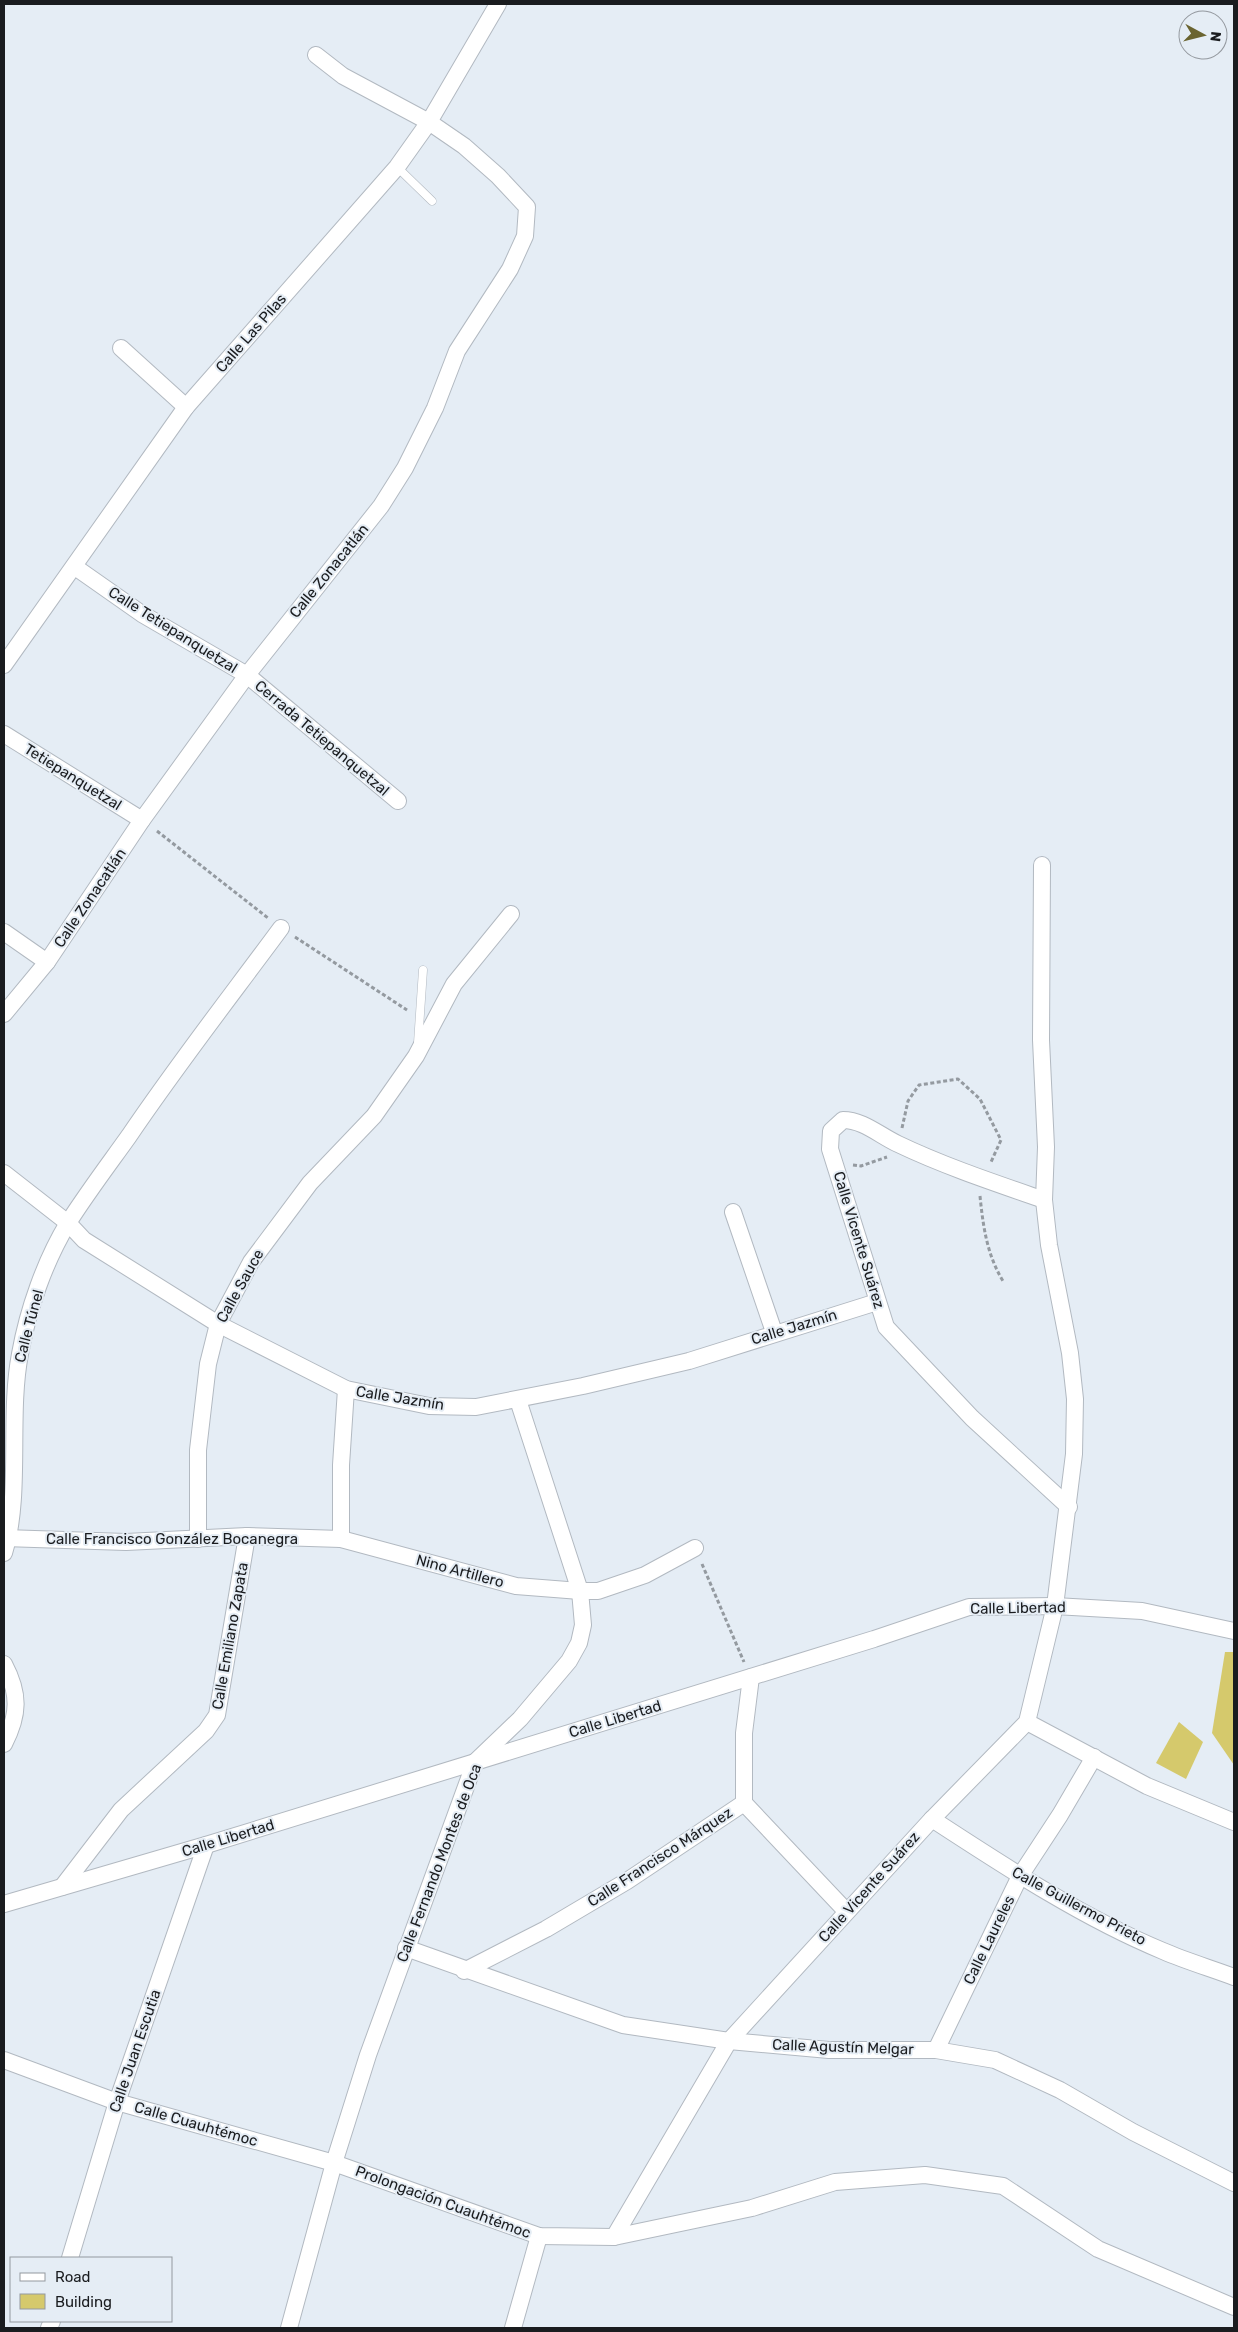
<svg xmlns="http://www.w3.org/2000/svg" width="1238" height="2332" font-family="Rubik,sans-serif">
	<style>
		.building { fill: #d5c96c }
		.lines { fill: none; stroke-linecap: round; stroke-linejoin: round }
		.lane-casing { stroke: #b2b9c1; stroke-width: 9 }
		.street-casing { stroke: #b2b9c1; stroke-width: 18 }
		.path { stroke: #949aa0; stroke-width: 3; stroke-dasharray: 4 2.5; stroke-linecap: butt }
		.lane { stroke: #fff; stroke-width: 8 }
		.street { stroke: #fff; stroke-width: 16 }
		.labels { text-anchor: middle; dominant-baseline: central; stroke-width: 4; stroke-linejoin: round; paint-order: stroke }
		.street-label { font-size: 15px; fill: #1a1c1f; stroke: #e5edf5 }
	</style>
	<rect width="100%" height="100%" fill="#e5edf5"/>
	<g class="building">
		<polygon points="1225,1652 1234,1652 1234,1765 1212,1733"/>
		<polygon points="1179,1722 1203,1742 1186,1779 1156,1763"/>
	</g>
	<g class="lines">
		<defs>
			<g id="lane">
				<polyline points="397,167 432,201"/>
				<polyline points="418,1043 423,970"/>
			</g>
			<g id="street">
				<polyline points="121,348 186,407"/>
				<polyline points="75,567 142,614 247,675 398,801"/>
				<polyline points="4,665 186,407 397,167 429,122 498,4"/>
				<polyline points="4,734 142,820"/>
				<polyline points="4,932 47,962"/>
				<polyline points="4,1014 47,962 142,820 247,675 381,506 405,468 435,408 457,351 510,269 525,236 527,207 498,176 464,146 429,122 343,76 316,55"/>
				<polyline points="4,1173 68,1223 84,1240 218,1324 346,1389 429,1406 476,1407 583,1386 689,1361 877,1302"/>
				<path d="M1044,1200C995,1183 944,1166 898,1144C879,1135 863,1120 843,1120L831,1131L830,1149L886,1327L972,1418L1069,1507"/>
				<polyline points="733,1212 774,1332"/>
				<polyline points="4,1538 126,1542 247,1536 341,1539 516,1586 580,1591 598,1591 645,1575 695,1548"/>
				<polyline points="198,1539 198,1450 208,1364 218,1324 251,1262 310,1183 374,1116 416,1056 454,984 511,914"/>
				<polyline points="341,1539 341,1465 346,1389"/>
				<path d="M4,1553C22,1493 8,1417 20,1354C28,1309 45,1261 68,1223C87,1193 109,1164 129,1136C177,1065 230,997 281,928"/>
				<path d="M4,1664C20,1694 19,1715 4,1744"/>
				<polyline points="1027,1722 1147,1786 1234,1822"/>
				<polyline points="744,1803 846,1911"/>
				<polyline points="744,1803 744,1733 751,1677"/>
				<path d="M932,1819C1004,1866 1083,1918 1163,1951C1186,1961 1210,1968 1234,1977"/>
				<polyline points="62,1887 121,1810 206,1731 217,1715 247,1536"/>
				<polyline points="4,1904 206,1845 874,1639 969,1607 1055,1606 1142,1611 1234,1631"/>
				<polyline points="406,1948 623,2025 729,2041 829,2050 936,2050 995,2060 1060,2090 1133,2132 1234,2183"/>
				<polyline points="464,1971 546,1929 627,1881 744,1803"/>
				<polyline points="936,2050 1020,1876 1060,1815 1094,1757"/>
				<polyline points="4,2060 117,2102 334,2163 539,2236 614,2237 752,2208 835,2182 925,2175 1003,2186 1098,2249 1234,2307"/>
				<polyline points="614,2237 729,2041 932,1819 1027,1722 1055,1606 1074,1454 1075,1399 1070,1353 1049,1245 1044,1200 1046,1147 1041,1040 1042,865"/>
				<polyline points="70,2258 117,2102 206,1845"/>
				<polyline points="49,2328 52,2321"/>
				<polyline points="289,2328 334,2163 368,2055 475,1762 520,1719 569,1661 579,1643 583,1625 580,1591 518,1400"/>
				<polyline points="513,2328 539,2236"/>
			</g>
		</defs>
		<use href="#lane" class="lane-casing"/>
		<use href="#street" class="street-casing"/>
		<g class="path">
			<polyline points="157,831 268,918"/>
			<polyline points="295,937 407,1010"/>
			<polyline points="902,1128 908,1101 919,1085 958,1079 980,1099 1001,1140 991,1162"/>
			<polyline points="853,1165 861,1166 887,1157"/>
			<path d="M980,1196C983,1226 987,1255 1003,1281"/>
			<polyline points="702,1564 744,1662"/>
		</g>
		<use href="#lane" class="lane"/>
		<use href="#street" class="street"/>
	</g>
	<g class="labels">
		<g class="street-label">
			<text transform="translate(251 333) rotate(-49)">Calle Las Pilas</text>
			<text transform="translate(329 571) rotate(-51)">Calle Zonacatlán</text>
			<text transform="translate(173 630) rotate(32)">Calle Tetiepanquetzal</text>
			<text transform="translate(322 738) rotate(40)">Cerrada Tetiepanquetzal</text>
			<text transform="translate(73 777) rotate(32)">Tetiepanquetzal</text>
			<text transform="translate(90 898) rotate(-56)">Calle Zonacatlán</text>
			<text transform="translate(859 1240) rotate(73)">Calle Vicente Suárez</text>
			<text transform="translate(240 1286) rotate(-61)">Calle Sauce</text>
			<text transform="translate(29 1326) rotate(-75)">Calle Túnel</text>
			<text transform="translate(794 1327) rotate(-17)">Calle Jazmín</text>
			<text transform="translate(400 1398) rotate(9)">Calle Jazmín</text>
			<text x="172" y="1539">Calle Francisco González Bocanegra</text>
			<text transform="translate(460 1571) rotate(15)">Nino Artillero</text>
			<text transform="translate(1018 1608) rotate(-1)">Calle Libertad</text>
			<text transform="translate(230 1636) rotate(-80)">Calle Emiliano Zapata</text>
			<text transform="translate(615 1719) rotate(-17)">Calle Libertad</text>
			<text transform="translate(228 1838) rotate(-17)">Calle Libertad</text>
			<text transform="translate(660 1857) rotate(-33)">Calle Francisco Márquez</text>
			<text transform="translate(439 1863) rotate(-69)">Calle Fernando Montes de Oca</text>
			<text transform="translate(869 1887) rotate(-48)">Calle Vicente Suárez</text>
			<text transform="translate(1079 1906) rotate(28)">Calle Guillermo Prieto</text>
			<text transform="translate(989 1940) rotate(-64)">Calle Laureles</text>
			<text transform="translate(843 2047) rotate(2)">Calle Agustín Melgar</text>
			<text transform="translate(135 2051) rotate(-71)">Calle Juan Escutia</text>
			<text transform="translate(196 2124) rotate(16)">Calle Cuauhtémoc</text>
			<text transform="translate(443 2202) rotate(20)">Prolongación Cuauhtémoc</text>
		</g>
	</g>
	<rect width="1238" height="2332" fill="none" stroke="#1a1c1f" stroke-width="10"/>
	<rect x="10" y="2257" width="162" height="65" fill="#e5edf5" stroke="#94999f"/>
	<rect x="20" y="2273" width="25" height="8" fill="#ffffff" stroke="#94999f"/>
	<text x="55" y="2282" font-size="15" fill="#1a1c1f">Road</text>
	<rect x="20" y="2294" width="25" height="15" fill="#d5c96c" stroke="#94999f"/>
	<text x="55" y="2307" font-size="15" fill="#1a1c1f">Building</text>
	<g transform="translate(1203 35) rotate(97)"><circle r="24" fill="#e5edf5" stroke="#94999f"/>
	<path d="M0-4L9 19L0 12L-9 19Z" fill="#6a6430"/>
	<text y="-8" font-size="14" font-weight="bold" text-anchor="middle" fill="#1a1c1f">N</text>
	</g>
</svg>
